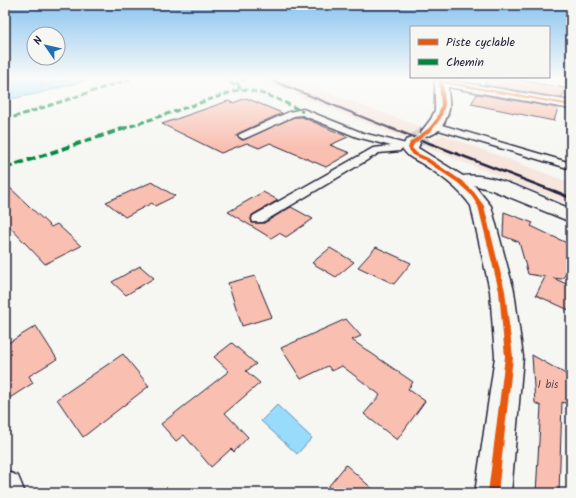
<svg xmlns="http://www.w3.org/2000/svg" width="576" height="498" font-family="Kalam,sans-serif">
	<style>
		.built { fill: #f7e6de }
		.water { fill: #99dbfb; stroke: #6991ae }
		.building { fill: #f9bfb1; stroke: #22223b }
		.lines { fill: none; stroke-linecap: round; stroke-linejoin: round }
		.street-tunnel { stroke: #cccccd; stroke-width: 16; stroke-dasharray: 16 8; stroke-linecap: butt }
		.lane-casing { stroke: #22223b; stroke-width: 3 }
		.street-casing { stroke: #22223b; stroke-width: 3 }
		.lane { fill: #f6f6f2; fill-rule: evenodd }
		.street { fill: #f6f6f2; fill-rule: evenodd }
		.rail-far2 { stroke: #22223b; stroke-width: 2 }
		.rail-far1 { stroke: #22223b; stroke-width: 2.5 }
		.rail { stroke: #22223b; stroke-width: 3 }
		.quiet-far1 { stroke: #00873e; stroke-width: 3; stroke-dasharray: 6 3; stroke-linecap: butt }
		.quiet { stroke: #00873e; stroke-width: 4; stroke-dasharray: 8 4; stroke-linecap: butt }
		.cycleway-casing { stroke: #f6f6f2; stroke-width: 2 }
		.cycleway { fill: #e8590c; fill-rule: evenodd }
		.labels { text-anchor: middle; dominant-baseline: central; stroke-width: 4; stroke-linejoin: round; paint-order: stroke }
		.near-number-label { font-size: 11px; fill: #584958 }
	</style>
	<rect width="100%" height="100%" fill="#f6f6f2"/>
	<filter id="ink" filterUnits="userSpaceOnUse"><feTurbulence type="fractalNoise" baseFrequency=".025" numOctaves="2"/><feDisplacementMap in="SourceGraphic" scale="8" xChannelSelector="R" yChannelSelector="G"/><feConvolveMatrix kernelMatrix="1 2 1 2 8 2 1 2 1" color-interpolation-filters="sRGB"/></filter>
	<g filter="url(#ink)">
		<g class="built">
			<polygon points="276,78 287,78 424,128 406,139 264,82"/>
			<polygon points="441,134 571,183 571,205 423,146"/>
		</g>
		<g class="water">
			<polygon points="5,78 56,78 40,83 40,85 72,78 94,78 36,94 5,100"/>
			<polygon points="277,405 312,438 297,454 261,421"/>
		</g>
		<g class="building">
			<polygon points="488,78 506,78 565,88 562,98 484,85"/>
			<polygon points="477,94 558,108 554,121 471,104"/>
			<polygon points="246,98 282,113 239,133 237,136 242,140 294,117 302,117 348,137 330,145 350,153 326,167 270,143 259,148 247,143 221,153 162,124 228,101 233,103"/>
			<polygon points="152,182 175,196 155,206 152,203 125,217 106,202"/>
			<polygon points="5,183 51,227 57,224 81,246 45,264 5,222"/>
			<polygon points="263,192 278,200 252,215 251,219 252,223 264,223 291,207 313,219 286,237 279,233 271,238 228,212"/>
			<polygon points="504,212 533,223 531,226 571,245 571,267 562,279 553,278 571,286 571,311 536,295 545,277 528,274 519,242 503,236"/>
			<polygon points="376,247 411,263 394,284 358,267"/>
			<polygon points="330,248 354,262 336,277 312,263"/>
			<polygon points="140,266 154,278 126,295 112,282"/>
			<polygon points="255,276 272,317 242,326 228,283"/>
			<polygon points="346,319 361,336 352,340 413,382 408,389 425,401 397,440 364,414 380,395 342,366 332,371 328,366 301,379 281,348"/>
			<polygon points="36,326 57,359 29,376 33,383 5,401 5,345"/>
			<polygon points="232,343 256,364 246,371 260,383 225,413 248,437 234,452 231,449 211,467 184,435 176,441 161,424 229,371 214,357"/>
			<polygon points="123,354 149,386 83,437 57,399"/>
			<polygon points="532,355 571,377 571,405 562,402 559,493 536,493 541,406 535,403"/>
			<polygon points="346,465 377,493 323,493"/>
		</g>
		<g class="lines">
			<polyline class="street-tunnel" points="412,143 428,132"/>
			<defs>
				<g id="lane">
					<polygon points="303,109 363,133 414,146 415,148 410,151 401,149 400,151 379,153 263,222 253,222 252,219 253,216 373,148 391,146 357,137 302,115 294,116 246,138 243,139 238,136 240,134 289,112"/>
					<polygon points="435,123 571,163 571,169 432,128 430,126"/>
				</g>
				<g id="street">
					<path d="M437,78H449L448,80L571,101V109L448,87C448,94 450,102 449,109C447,121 437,139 423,135L421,132L431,119L435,110V82Z"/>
					<path d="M412,138L418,140L420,143L418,148L463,176C495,172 541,197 571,209V222L492,190L474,185L491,206L514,291L523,357L511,493H475L495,357L490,291L471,206C459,188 440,175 421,163C412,158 408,157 402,148L406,140Z"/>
					<polygon points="5,471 18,476 25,493 5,493"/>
				</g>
			</defs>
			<use href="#lane" class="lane-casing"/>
			<use href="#street" class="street-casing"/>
			<use href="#lane" class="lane"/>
			<use href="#street" class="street"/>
			<polyline class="rail-far2" points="266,78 392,129"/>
			<polyline class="rail-far1" points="390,128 556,192"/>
			<polyline class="rail" points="554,191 571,198"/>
			<g class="quiet-far1">
				<polyline points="222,78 241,89"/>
				<path d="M246,78L237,83L241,89C264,92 283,101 303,112"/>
				<polyline points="5,120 133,78"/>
				<polyline points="122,129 241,89"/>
			</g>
			<polyline class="quiet" points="5,168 125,128"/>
			<defs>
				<polygon id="cycleway" points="441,78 445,78 443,81 571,104 571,106 443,83 445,105 441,118 432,130 414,144 412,148 417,153 428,158 462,181 474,192 484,206 505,291 513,357 498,493 488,493 505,357 499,291 478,206 470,194 458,183 424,160 413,155 408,148 410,142 429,128 437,118 441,105 439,82"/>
			</defs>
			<use href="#cycleway" class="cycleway-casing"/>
			<use href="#cycleway" class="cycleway"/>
		</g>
	</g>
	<linearGradient id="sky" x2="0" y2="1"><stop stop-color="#88c4f0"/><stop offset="0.53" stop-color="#fbfbf9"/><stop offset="1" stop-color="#fbfbf9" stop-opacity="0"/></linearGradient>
	<rect width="576" height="148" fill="url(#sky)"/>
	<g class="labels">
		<g class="near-number-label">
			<text x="548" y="385">1 bis</text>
		</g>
	</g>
	<rect width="576" height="498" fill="none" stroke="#f6f6f2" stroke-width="20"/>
	<rect x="10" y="10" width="556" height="478" fill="none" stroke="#22223b" stroke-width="1.5" filter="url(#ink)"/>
	<rect x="410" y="26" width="140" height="52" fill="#f6f6f2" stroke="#a1a1a9"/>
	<rect x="418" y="39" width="20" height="6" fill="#e8590c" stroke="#a1a1a9"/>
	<text x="446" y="46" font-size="12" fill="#22223b">Piste cyclable</text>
	<rect x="418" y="59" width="20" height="6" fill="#00873e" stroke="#a1a1a9"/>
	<text x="446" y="66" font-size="12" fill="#22223b">Chemin</text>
	<g transform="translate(46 46) rotate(304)"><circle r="19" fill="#f6f6f2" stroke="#a1a1a9"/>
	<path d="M0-3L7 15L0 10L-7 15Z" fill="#1f6fb2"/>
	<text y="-6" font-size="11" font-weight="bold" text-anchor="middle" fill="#22223b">N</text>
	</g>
</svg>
